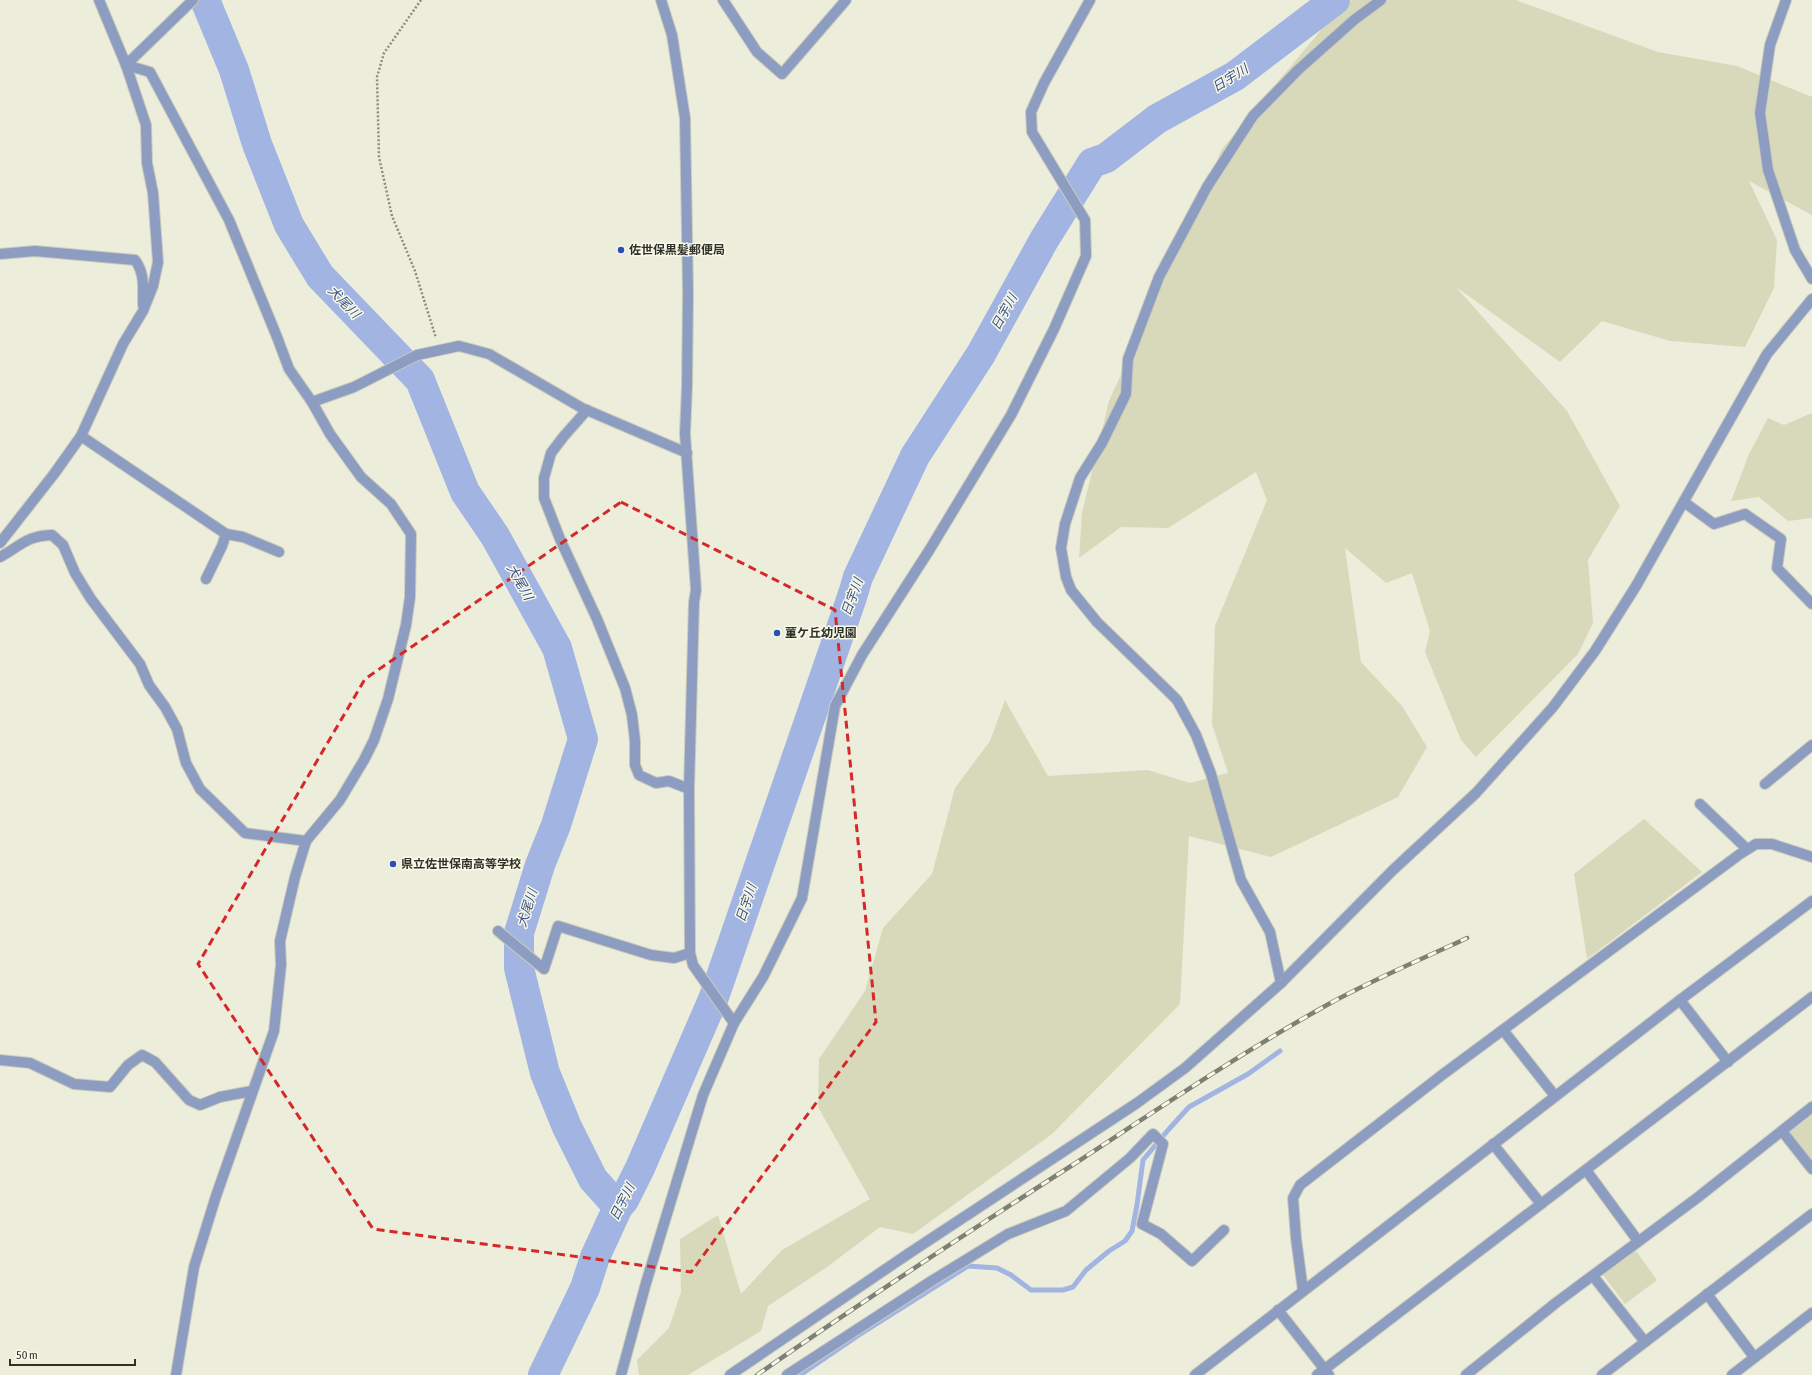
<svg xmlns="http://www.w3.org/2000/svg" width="1812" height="1375" font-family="'Asap Condensed','Noto Sans JP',sans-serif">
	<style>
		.green { fill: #d8d9ba }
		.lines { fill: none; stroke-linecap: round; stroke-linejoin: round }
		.stream { stroke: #a2b5e2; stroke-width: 5 }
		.river { stroke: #a2b5e2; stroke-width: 30 }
		.minor-casing { stroke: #cacbbb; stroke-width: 12 }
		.path { stroke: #8c8d81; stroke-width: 2.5; stroke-dasharray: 2 2; stroke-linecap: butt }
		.minor { stroke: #8d9dc2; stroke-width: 10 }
		.rail-casing { stroke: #7f8074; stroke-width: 4.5 }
		.rail { stroke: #f9fae8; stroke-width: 3; stroke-dasharray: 9; stroke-linecap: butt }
		.marked { fill: none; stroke: #d62828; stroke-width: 3; stroke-dasharray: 8 5; stroke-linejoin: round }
		.poi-dot { fill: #2c4cbc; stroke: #f9fae8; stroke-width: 1.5 }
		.labels { text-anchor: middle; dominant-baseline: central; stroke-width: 3; stroke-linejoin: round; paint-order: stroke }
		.poi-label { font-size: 12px; font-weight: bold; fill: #30312a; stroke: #f9fae8; text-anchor: start }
		.water-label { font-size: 13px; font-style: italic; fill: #394f88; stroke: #f9fae8 }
	</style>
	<rect width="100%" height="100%" fill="#eceddb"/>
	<g class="green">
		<polygon points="1352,0 1516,0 1658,52 1737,66 1812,97 1812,215 1749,181 1777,240 1774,288 1745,347 1670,341 1602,321 1560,362 1455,286 1567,411 1620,506 1588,560 1593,623 1578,654 1476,757 1461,740 1425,652 1430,631 1412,573 1386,583 1345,548 1361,662 1402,706 1427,747 1398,797 1271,857 1189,836 1180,1004 1052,1134 913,1234 880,1227 827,1267 768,1306 761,1331 688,1375 639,1375 637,1360 669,1328 681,1292 680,1239 718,1215 741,1294 782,1250 870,1199 818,1107 819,1059 865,991 883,928 932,874 955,788 990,741 1005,700 1048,776 1148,770 1190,783 1228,773 1212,724 1215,626 1267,500 1256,472 1168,528 1121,527 1079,558 1082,513 1109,401 1222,149 1341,6"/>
		<polygon points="1812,413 1812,518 1788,521 1759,497 1731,501 1749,454 1768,418 1784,425"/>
		<polygon points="1644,819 1702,872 1587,959 1574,874"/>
		<polygon points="1812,1115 1812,1164 1788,1133"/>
		<polygon points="1636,1251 1657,1280 1625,1304 1603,1275"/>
	</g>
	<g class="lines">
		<polyline class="stream" points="800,1375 859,1335 968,1266 997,1268 1011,1275 1031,1290 1063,1290 1073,1287 1086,1270 1109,1251 1125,1241 1132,1231 1137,1205 1143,1160 1169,1129 1189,1107 1248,1074 1280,1051"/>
		<g class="river">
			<polyline points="205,0 234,70 257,144 289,225 320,276 420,380 465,492 495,536 557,648 583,739 556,825 540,865 519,933 519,968 545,1073 567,1127 593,1179 618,1207"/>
			<polyline points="543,1375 585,1288 595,1257 618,1207 624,1200 640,1168 714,997 853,594 858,577 915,456 981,354 1044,240 1092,163 1106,158 1157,119 1235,76 1335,0"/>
		</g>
		<defs>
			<g id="minor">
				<polyline points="661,0 672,35 685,118 688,293 687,386 685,434 696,590 694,602 689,789 690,953 693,965 734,1023"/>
				<polyline points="723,0 757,52 782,74 846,0"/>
				<polyline points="1786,0 1770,45 1760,113 1768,170 1795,250 1812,279"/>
				<polyline points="126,65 150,72 229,220 277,337 289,369 312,402 330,434 361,477 391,504 411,534 410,597 406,625 388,699 374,740 364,760 340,800 306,841 295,877 280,941 281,965 274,1031 216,1196 194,1267 176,1375"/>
				<polyline points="126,65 193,0"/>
				<path d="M0,254L35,251L135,260C145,273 143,289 143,305"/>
				<polyline points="312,402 354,387 417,355 459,346 489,354 582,408 687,453"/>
				<polyline points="587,410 564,436 551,453 544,478 544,498 560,539 597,619 625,688 632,715 635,741 635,765 639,775 656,783 669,781 689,789"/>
				<polyline points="81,436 226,534 243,537 279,552"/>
				<polyline points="1684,502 1714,524 1745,514 1781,539 1777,568 1812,604"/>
				<polyline points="0,543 54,474 81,436 123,344 143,311 153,286 158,262 153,193 147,163 146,125 126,65 99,0"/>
				<path d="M0,557C21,546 25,536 52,535L63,545L75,573L91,599L140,664L149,685L165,707L177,729L186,763L200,789L245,833L306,841"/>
				<polyline points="206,579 222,546 226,534"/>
				<polyline points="1765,784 1812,745"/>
				<polyline points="1700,804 1747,849"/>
				<polyline points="498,931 544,969 558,926 651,955 674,958 690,953"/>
				<polyline points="1281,983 1270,932 1241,880 1211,774 1196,735 1177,700 1168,691 1097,622 1071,590 1066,577 1061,548 1065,524 1080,478 1102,443 1126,394 1128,359 1159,277 1207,187 1253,116 1298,70 1354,20 1381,0"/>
				<polyline points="1680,1000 1728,1062"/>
				<polyline points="1503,1030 1555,1096"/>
				<polyline points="0,1060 30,1063 74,1084 110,1087 128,1065 142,1055 155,1062 189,1100 200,1105 220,1097 252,1091"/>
				<polyline points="1782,1131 1812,1169"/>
				<polyline points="1493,1144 1541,1204"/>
				<polyline points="1586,1170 1638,1241"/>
				<polyline points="1593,1276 1645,1342"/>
				<polyline points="1303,1291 1296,1238 1293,1198 1300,1185 1442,1075 1740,854 1756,844 1772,844 1812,857"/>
				<polyline points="1707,1294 1754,1357"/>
				<polyline points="1278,1310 1329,1375"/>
				<polyline points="621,1375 646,1283 703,1095 734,1023 763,977 802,898 835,706 862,655 930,549 1011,415 1054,329 1086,256 1085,220 1032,132 1031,112 1044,83 1090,0"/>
				<polyline points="730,1375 908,1254 1137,1103 1185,1068 1281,983 1393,870 1476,793 1553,707 1595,651 1636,586 1767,354 1812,299"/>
				<polyline points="787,1375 933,1280 1008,1234 1066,1211 1130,1158 1153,1134 1163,1144 1142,1224 1161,1234 1192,1261 1224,1230"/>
				<polyline points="1195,1375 1680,1000 1812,901"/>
				<polyline points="1317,1375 1812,997"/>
				<polyline points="1466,1375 1557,1302 1697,1198 1812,1107"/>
				<polyline points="1602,1375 1812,1214"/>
				<polyline points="1732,1375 1812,1313"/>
			</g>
		</defs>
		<use href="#minor" class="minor-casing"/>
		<polyline class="path" points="421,0 384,53 377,77 379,157 392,216 415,271 436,338"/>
		<use href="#minor" class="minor"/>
		<defs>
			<path id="rail" d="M757,1375C860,1303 965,1234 1071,1166C1155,1111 1239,1054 1327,1005C1372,980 1420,960 1467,938"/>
		</defs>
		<use href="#rail" class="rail-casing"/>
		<use href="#rail" class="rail"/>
	</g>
	<path class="marked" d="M621,502L835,610L876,1022L691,1272L373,1229L198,964L365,679Z"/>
	<g class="poi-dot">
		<circle cx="621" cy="250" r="4"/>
		<circle cx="777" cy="633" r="4"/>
		<circle cx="393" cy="864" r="4"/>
	</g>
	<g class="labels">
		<g class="poi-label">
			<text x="629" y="250">佐世保黒髪郵便局</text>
			<text x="785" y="633">菫ケ丘幼児園</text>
			<text x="401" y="864">県立佐世保南高等学校</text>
		</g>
		<g class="water-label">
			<text transform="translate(1230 78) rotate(-32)">日宇川</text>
			<text transform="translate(344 302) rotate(46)">犬尾川</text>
			<text transform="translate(1004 312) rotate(-61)">日宇川</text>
			<text transform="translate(520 582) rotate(61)">犬尾川</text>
			<text transform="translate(852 597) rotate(-70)">日宇川</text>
			<text transform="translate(746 903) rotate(-71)">日宇川</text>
			<text transform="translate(527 908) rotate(-72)">犬尾川</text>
			<text transform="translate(622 1202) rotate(-63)">日宇川</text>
		</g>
	</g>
	<path d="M10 1359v6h125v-6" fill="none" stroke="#30312a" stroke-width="2"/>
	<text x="16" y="1359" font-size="12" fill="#30312a" stroke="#f9fae8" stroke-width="3" paint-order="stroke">50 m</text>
</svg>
